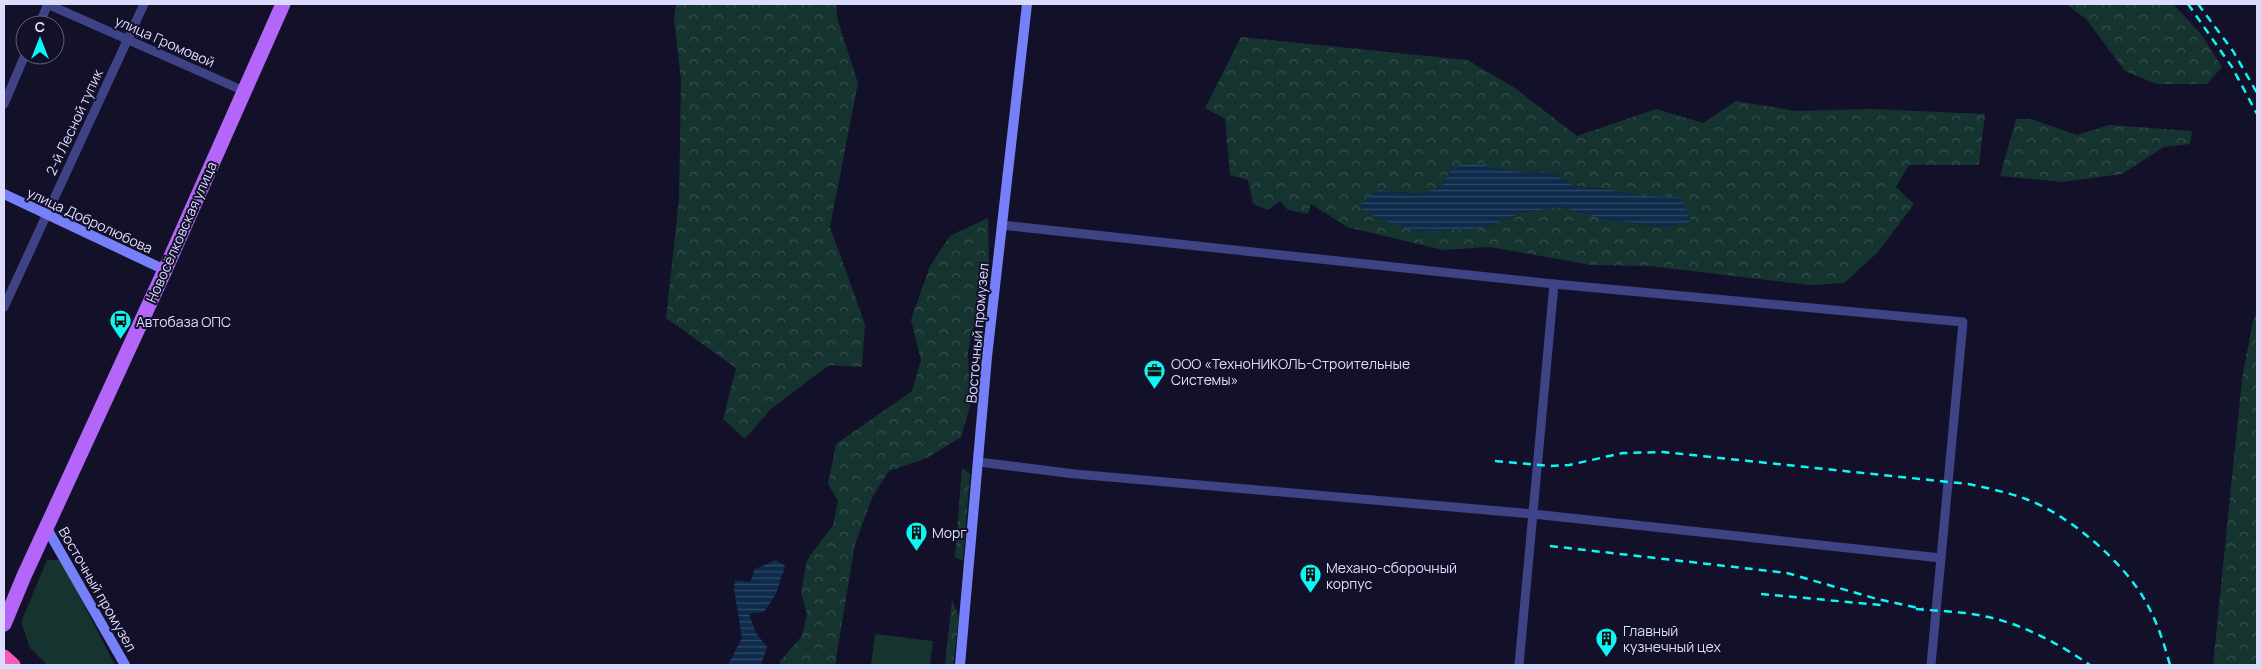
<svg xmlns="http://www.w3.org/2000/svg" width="2261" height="669" font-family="Manrope,sans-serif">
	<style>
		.green { fill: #15332f }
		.forest { fill: url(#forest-crowns); fill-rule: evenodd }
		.water { fill: url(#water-rules) }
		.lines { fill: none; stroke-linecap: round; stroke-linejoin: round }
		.street { stroke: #3e4386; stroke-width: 9 }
		.secondary { stroke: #7680fa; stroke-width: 10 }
		.primary { stroke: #b366f9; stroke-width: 15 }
		.highway { stroke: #f95ab7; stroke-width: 15 }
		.rail { stroke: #0ef6f6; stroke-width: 2.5; stroke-dasharray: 8 6; stroke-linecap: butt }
		.labels { text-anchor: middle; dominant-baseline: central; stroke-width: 4; stroke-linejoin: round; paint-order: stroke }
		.street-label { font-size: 14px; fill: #dbdbfe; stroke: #131129 }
		.poi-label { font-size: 14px; fill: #dbdbfe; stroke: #131129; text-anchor: start }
	</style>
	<defs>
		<pattern id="forest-crowns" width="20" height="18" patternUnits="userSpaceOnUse" patternTransform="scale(1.25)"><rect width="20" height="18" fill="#15332f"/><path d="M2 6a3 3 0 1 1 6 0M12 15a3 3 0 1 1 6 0" fill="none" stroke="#36504e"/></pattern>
		<pattern id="water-rules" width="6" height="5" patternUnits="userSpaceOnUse" patternTransform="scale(1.25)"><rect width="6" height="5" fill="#0f2b4b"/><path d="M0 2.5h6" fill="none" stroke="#314966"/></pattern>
	</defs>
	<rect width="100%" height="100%" fill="#131129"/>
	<g class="green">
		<polygon points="47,560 61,560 115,665 47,665 30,648 21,622"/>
		<polygon points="875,634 933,641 930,665 871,665"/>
	</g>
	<g class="forest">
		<polygon points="676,4 836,4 838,21 858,83 830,227 865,324 862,367 829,365 771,409 745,439 723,419 736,368 666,318 679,199 681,80 674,18"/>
		<polygon points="2066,4 2173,4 2201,34 2222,67 2207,84 2156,84 2125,71 2086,19"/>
		<path d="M1241,37L1467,60L1515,88L1577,136L1656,109L1703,123L1736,101L1796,111L1871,109L1985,114L1979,165H1909L1896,187L1914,204L1878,252L1844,283L1809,285L1649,266L1591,265L1490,247L1443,250L1347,227L1311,204L1308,214L1288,210L1280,201L1268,210L1253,204L1248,180L1230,175L1225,119L1205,108ZM1453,166L1529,174L1551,172L1574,186L1605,189L1645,196L1681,197L1667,228L1600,218L1561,207L1524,212L1483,228H1464L1379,190L1416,194L1441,187Z"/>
		<polygon points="2016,119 2031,119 2077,135 2109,125 2192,131 2190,144 2164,147 2122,174 2062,182 2000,176"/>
		<polygon points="988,218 989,263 968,351 970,406 961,437 927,458 889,471 873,496 855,544 835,665 780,665 780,661 802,636 807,614 801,592 807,560 833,525 838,501 828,484 836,444 912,391 921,360 911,320 930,266 950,236"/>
		<polygon points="2257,310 2257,665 2213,665 2242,379 2252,326"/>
		<polygon points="962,468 970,474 963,561 955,557"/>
		<polygon points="952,600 959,617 953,665 945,665"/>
	</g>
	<g class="water">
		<polygon points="1479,164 1528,174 1551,172 1574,186 1605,189 1645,196 1681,197 1691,221 1667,228 1600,218 1561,207 1524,212 1483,228 1418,232 1377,218 1358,206 1379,190 1416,194 1441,187 1453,166"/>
		<polygon points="776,560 785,566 776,594 764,612 749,614 756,633 767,647 761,665 728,665 742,638 734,589 735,580 750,582 755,569"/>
	</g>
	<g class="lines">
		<g class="street">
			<polyline points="47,4 244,91"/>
			<polyline points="39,25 48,4"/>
			<polyline points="4,104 25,55"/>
			<polyline points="1001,225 1554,284 1963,322 1931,665"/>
			<polyline points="4,307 144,4"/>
			<polyline points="979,462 1075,474 1533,514 1941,558"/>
			<polyline points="1519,665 1554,284"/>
		</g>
		<g class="secondary">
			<polyline points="4,194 165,270"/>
			<polyline points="46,527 125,665"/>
			<polyline points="960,665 987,357 1027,4"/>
		</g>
		<polyline class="primary" points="4,624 24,576 165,270 283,4"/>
		<polyline class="highway" points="4,657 13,665"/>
		<g class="rail">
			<polyline points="2188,4 2232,67 2257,114"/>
			<polyline points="2198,4 2233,51 2257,93"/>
			<path d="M1495,461L1551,466L1569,465L1623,453L1663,452L1968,484C1987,488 2007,492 2026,499C2069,515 2124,562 2146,602C2157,622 2164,643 2170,665"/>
			<polyline points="1550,546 1787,573 1877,599 1923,609"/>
			<polyline points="1761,594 1881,605"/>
			<path d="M1916,609C1936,611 1957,611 1978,615C2019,622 2056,642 2090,665"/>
		</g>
	</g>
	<defs>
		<symbol id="bus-pin" viewBox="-11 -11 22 30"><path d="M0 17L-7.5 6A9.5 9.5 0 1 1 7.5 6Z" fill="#0ef6f6" stroke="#131129"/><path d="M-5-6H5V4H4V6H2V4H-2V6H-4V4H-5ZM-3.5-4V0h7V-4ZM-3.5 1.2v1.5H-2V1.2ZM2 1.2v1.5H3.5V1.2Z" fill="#111"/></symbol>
		<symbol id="office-pin" viewBox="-11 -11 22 30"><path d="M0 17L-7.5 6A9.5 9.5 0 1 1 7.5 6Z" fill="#0ef6f6" stroke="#131129"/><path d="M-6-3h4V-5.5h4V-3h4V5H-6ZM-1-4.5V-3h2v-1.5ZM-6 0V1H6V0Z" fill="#111"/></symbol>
		<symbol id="building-pin" viewBox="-11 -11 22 30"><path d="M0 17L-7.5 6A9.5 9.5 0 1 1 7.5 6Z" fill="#0ef6f6" stroke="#131129"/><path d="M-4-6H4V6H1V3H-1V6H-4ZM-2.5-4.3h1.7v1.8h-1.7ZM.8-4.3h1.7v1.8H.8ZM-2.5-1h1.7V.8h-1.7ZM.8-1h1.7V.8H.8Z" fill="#111"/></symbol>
	</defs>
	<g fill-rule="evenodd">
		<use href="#bus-pin" x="108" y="308" width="25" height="34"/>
		<use href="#office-pin" x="1142" y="358" width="25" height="34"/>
		<use href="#building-pin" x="904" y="520" width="25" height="34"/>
		<use href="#building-pin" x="1298" y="562" width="25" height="34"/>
		<use href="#building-pin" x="1594" y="626" width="25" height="34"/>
	</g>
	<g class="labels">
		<g class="street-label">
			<text transform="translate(165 41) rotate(24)">улица Громовой</text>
			<text transform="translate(74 122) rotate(-65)">2-й Лесной тупик</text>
			<text transform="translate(90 220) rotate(25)">улица Добролюбова</text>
			<text transform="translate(181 232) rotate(-66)">Новосёлковская улица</text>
			<text transform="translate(977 333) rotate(-85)">Восточный промузел</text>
			<text transform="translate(98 589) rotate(60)">Восточный промузел</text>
		</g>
		<g class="poi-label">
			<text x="136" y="321">Автобаза ОПС</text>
			<text x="1171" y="363">ООО «ТехноНИКОЛЬ-Строительные<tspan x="1171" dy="16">Системы»</tspan></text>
			<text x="932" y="532">Морг</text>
			<text x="1326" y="567">Механо-сборочный<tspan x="1326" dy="16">корпус</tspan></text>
			<text x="1623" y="630">Главный<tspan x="1623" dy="16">кузнечный цех</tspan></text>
		</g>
	</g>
	<rect width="2261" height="669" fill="none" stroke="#dbdbfe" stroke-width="10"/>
	<g transform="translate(40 40)"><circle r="24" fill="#131129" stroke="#63627e"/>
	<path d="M0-4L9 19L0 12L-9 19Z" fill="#0ef6f6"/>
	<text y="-8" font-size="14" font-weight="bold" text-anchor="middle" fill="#dbdbfe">С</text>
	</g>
</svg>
